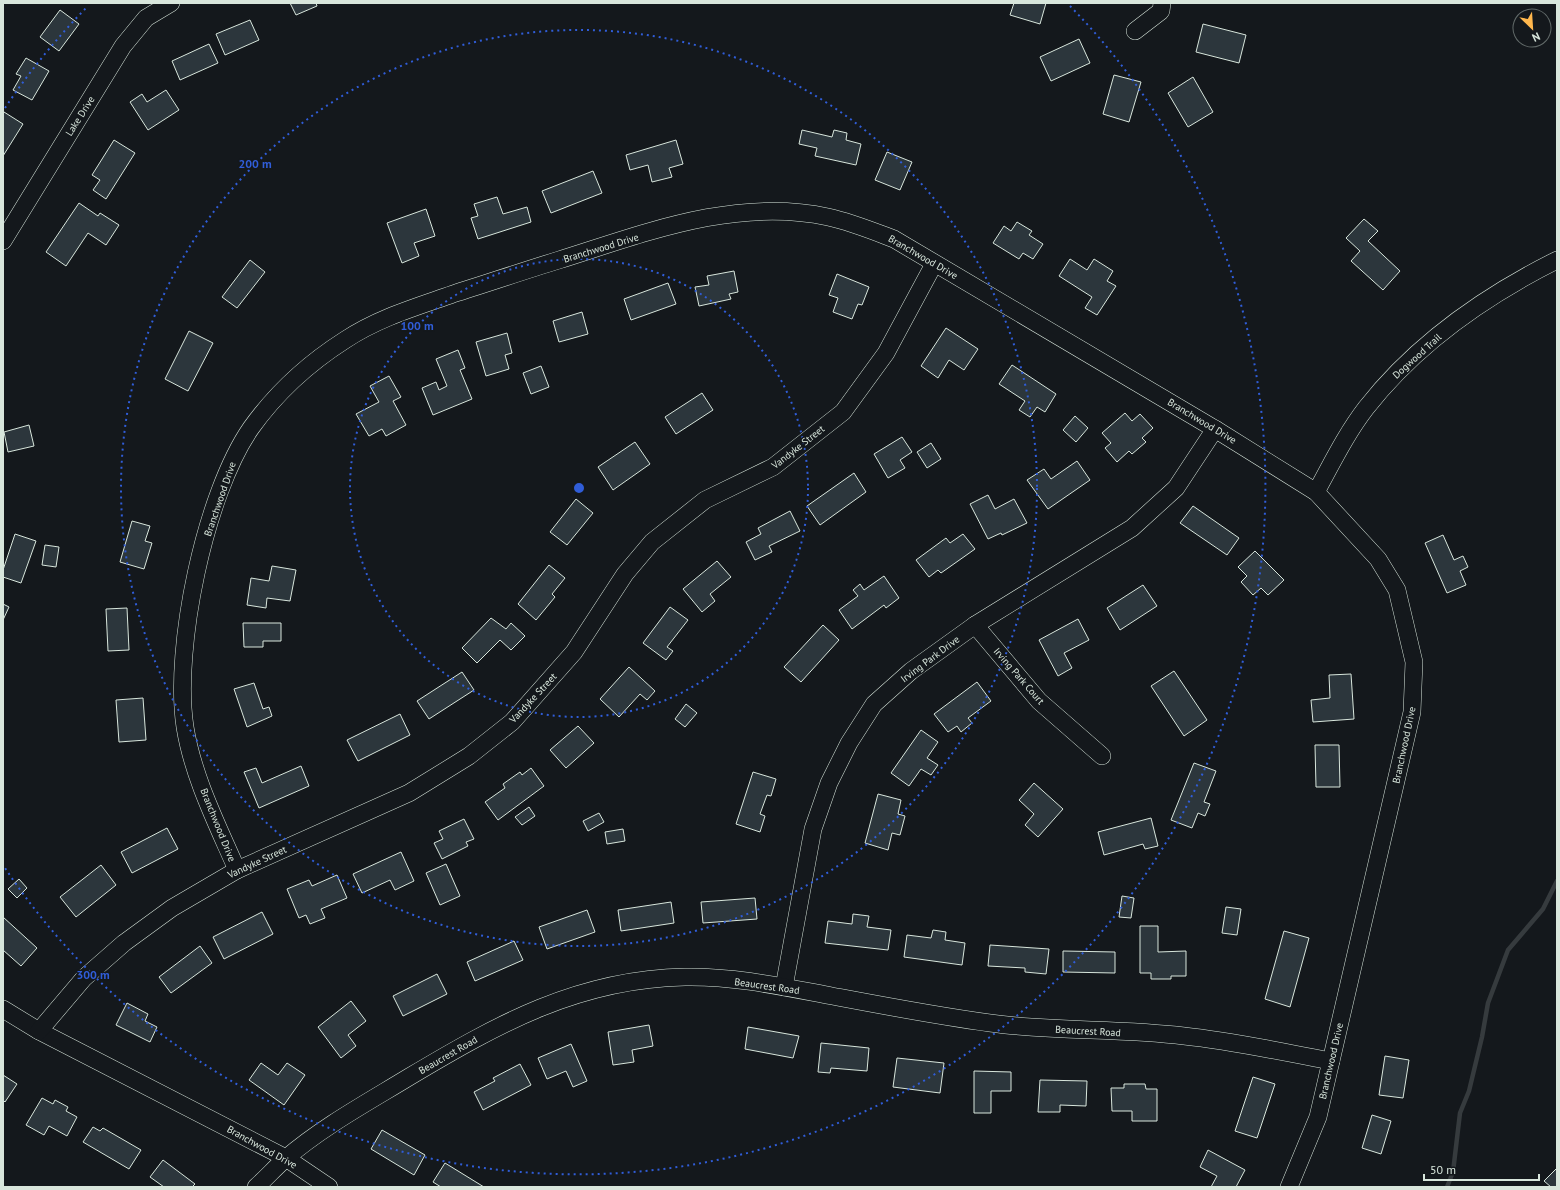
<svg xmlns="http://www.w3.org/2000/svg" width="1560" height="1190" font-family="'PT Sans',sans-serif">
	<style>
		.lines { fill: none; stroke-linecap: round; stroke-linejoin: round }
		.stream { stroke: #363b3e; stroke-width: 4.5 }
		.building { fill: #2c363c; stroke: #d8e6dc }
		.minor-casing { stroke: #d8e6dc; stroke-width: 18 }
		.minor { stroke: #14181c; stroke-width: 17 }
		.ring { fill: none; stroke: #305dd8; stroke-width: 2; stroke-dasharray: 2 4 }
		.labels { text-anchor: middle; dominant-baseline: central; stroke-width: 3; stroke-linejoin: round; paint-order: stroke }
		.street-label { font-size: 10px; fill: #d8e6dc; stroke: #14181c }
		.centre { fill: #305dd8; stroke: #14181c; stroke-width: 2 }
		.ring-label { font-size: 12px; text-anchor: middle; font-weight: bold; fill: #305dd8; stroke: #14181c; stroke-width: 3; stroke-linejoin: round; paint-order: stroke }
	</style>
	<rect width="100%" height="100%" fill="#14181c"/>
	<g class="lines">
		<polyline class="stream" points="1447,1187 1453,1172 1460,1113 1469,1091 1482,1037 1488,1003 1508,950 1543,909 1557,881"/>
	</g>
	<g class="building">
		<polygon points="290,3 316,3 317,6 296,15"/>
		<polygon points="1014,3 1046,3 1040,24 1010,15"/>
		<polygon points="60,10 79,24 59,51 40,37"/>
		<polygon points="250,20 259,40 225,55 216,34"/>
		<polygon points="1203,24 1246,35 1239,63 1196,52"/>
		<polygon points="1079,39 1090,63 1051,81 1040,57"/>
		<polygon points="209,44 218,63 180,80 172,61"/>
		<polygon points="26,58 49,71 32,100 13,90 21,76 16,74"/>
		<polygon points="1114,75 1141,82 1129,122 1103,114"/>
		<polygon points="1193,77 1213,112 1188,127 1168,93"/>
		<polygon points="166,90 179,110 148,130 130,102 142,94 147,102"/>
		<polygon points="4,112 23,124 3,156 3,114"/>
		<polygon points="802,130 832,137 834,130 847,133 846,140 861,144 856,165 815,156 817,148 799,144"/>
		<polygon points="114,140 135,153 106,199 93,190 100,180 92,175"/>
		<polygon points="676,140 683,164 669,168 672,177 652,182 648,165 630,170 626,155"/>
		<polygon points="887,152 912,162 900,190 875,180"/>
		<polygon points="593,171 602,193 551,213 542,191"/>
		<polygon points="497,197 503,214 527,207 531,222 478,239 471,218 478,216 474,204"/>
		<polygon points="79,203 98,216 100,213 119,225 106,245 88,233 66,266 46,252"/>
		<polygon points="426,209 435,236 414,243 419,256 402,263 387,223"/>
		<polygon points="1364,219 1378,231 1368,241 1400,271 1383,290 1351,261 1360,251 1346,238"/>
		<polygon points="1017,222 1032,231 1029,235 1043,244 1033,259 1023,253 1019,259 993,243 1004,226 1011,231"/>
		<polygon points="1070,259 1087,270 1094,259 1113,271 1107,281 1116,286 1097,315 1085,308 1092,297 1059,276"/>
		<polygon points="250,260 265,272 237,308 222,297"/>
		<polygon points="734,271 738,292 729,294 731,299 699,306 695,287 709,285 707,276"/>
		<polygon points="837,274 869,287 862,305 858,304 852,319 833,312 838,298 829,295"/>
		<polygon points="668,283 676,304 631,320 624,299"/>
		<polygon points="582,312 588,334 559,342 553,321"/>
		<polygon points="946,328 978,349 964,370 949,360 938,378 921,366"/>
		<polygon points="189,331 213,343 188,391 165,379"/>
		<polygon points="507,333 512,353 505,355 509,369 486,376 476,342"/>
		<polygon points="458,350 465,368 460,370 472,399 433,415 422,388 436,382 439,390 447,386 436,359"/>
		<polygon points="1012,365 1056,394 1045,412 1037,407 1030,417 1019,410 1025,401 999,384"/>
		<polygon points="541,366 549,387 531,394 523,373"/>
		<polygon points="389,376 401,397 393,401 406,425 386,436 382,429 369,436 356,414 379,402 370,386"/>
		<polygon points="702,393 713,410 676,434 665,417"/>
		<polygon points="1125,413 1132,421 1140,414 1153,428 1142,438 1146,442 1132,454 1129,451 1117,462 1105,448 1111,443 1102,433"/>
		<polygon points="1075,416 1088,428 1076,442 1063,430"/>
		<polygon points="29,425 34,446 8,452 4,432"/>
		<polygon points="902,437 912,452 900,460 905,468 888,478 874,454"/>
		<polygon points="635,442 650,464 613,490 598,467"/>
		<polygon points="931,443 941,459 927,468 917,452"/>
		<polygon points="1077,461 1090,480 1048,509 1027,480 1044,469 1051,479"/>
		<polygon points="854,473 866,492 820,525 807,506"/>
		<polygon points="988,495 995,509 1014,499 1027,523 1002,535 1001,533 988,539 970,504"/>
		<polygon points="576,499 593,513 567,545 550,532"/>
		<polygon points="1193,506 1239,538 1227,555 1180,523"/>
		<polygon points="790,511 800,531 769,546 772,552 755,560 746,542 761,534 758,528"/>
		<polygon points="132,521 150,526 145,541 152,543 144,569 120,562"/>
		<polygon points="15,534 36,541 21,583 3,577 3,570"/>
		<polygon points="963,534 975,549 941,573 938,570 929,577 916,560 946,538 950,543"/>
		<polygon points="1443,535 1454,560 1463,556 1468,567 1460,571 1466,585 1447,593 1425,543"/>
		<polygon points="45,545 59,547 56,567 42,565"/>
		<polygon points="1255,551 1284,580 1268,595 1261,588 1253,595 1241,582 1247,576 1238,567"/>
		<polygon points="717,561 731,577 710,594 715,601 702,612 683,589"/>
		<polygon points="549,565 565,578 552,594 555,597 536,620 518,604"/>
		<polygon points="272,566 296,570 290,601 267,598 266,608 247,605 251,578 269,581"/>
		<polygon points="884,576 899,598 886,608 884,605 852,629 839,610 858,596 853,590 860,584 864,590"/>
		<polygon points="1143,585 1157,606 1120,630 1107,608"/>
		<polygon points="3,604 9,607 3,620"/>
		<polygon points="670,607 688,620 667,647 673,651 666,660 643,643"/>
		<polygon points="127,608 129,650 108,651 106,609"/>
		<polygon points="491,618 506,629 511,623 525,636 511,650 500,640 477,663 462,648"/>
		<polygon points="1078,619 1089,640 1064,653 1072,668 1058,676 1039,640"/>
		<polygon points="243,623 281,623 281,641 263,641 263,647 244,647"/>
		<polygon points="823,625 839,640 801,682 784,667"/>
		<polygon points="629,667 655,691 647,700 640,694 619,717 600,699"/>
		<polygon points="1174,671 1207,720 1184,736 1151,686"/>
		<polygon points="462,672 474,690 429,719 417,701"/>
		<polygon points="1351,674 1354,719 1313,722 1311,700 1330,698 1329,675"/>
		<polygon points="977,682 991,701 968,718 972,723 961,732 957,726 948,732 934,714"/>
		<polygon points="254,683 263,709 269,707 272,716 247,727 234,689"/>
		<polygon points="143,698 146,740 119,742 116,700"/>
		<polygon points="686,704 697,713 685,727 675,719"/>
		<polygon points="400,714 410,735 358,761 347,740"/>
		<polygon points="578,726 594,743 566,768 550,750"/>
		<polygon points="921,730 938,742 927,758 938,765 931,775 921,769 909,786 891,773"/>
		<polygon points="1315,745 1339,745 1340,787 1316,787"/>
		<polygon points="1194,763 1216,771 1204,802 1210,804 1205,816 1198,813 1192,828 1171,820"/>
		<polygon points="301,766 309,786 259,808 244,772 256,768 262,783"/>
		<polygon points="531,768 544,786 498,820 485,802 505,788 503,784 520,772 522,775"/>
		<polygon points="753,772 776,779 771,796 767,795 760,814 765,816 760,832 736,824"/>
		<polygon points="1034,783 1063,809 1038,837 1025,825 1034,814 1019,800"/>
		<polygon points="878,794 901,800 898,814 905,816 900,835 892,833 888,850 865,843"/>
		<polygon points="529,807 535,816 522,825 515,817"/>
		<polygon points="599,813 604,822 588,831 583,821"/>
		<polygon points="1151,818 1158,846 1145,849 1143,844 1104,855 1098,832"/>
		<polygon points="464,819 474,839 466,842 468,846 442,859 434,843 443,839 439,831"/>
		<polygon points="167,828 178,849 132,873 121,852"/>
		<polygon points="623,829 625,841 607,844 605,832"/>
		<polygon points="401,852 414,881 395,890 390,880 362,893 353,874"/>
		<polygon points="446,864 460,896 440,905 426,873"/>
		<polygon points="101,865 116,885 76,917 60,897"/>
		<polygon points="337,875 347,898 321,909 325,918 310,924 306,915 299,918 287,889 309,880 312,886"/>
		<polygon points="19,879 27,888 17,898 8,889"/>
		<polygon points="1122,896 1134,898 1131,918 1119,917"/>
		<polygon points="755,898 757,919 703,923 701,902"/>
		<polygon points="671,902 674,923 621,931 618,910"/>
		<polygon points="1226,907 1241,909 1237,935 1222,933"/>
		<polygon points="587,910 595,932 547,949 539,927"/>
		<polygon points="262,912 273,934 224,959 213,937"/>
		<polygon points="853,914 869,916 867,927 891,930 888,950 825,943 828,921 852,924"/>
		<polygon points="3,917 37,948 21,966 3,950"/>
		<polygon points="1140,926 1158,926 1158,952 1186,951 1186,976 1171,976 1171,979 1151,979 1151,973 1140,973"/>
		<polygon points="933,930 946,932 945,940 965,943 962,965 904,957 907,935 931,938"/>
		<polygon points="1284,931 1309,938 1290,1007 1265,999"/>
		<polygon points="514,941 523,960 475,981 467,962"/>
		<polygon points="990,945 1049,949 1046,974 1025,972 1025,968 988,966"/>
		<polygon points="200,946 212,963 171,993 159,977"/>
		<polygon points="1063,951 1115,952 1115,973 1063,972"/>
		<polygon points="437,974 447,994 403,1016 393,996"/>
		<polygon points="351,1001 366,1021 348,1035 356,1046 341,1058 318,1027"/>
		<polygon points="127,1003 148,1014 145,1021 157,1027 150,1042 116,1025"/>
		<polygon points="649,1025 653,1046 632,1050 634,1062 613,1065 608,1032"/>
		<polygon points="748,1027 799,1036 793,1058 745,1049"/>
		<polygon points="821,1043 869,1048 867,1071 831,1068 830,1073 818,1072"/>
		<polygon points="571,1044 587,1081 573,1087 566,1071 547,1079 538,1058"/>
		<polygon points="1385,1056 1409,1060 1403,1098 1379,1095"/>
		<polygon points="897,1058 944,1063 940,1093 893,1087"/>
		<polygon points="261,1063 278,1075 287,1063 305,1075 284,1105 249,1080"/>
		<polygon points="520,1064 531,1085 483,1110 474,1092 495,1081 493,1078"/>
		<polygon points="974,1071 1011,1072 1011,1091 991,1091 991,1113 974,1113"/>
		<polygon points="3,1075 17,1084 5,1102 3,1100"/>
		<polygon points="1253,1077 1275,1084 1257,1138 1235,1131"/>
		<polygon points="1040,1080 1087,1081 1086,1106 1060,1105 1060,1112 1038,1112"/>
		<polygon points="1124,1084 1145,1084 1146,1089 1157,1089 1157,1121 1132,1121 1132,1111 1112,1111 1111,1088 1124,1088"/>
		<polygon points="42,1098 53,1104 55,1100 68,1107 66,1111 77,1117 67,1136 49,1126 44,1135 26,1125"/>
		<polygon points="1372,1115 1391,1121 1381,1154 1362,1148"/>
		<polygon points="93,1127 100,1131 103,1128 141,1150 129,1169 83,1142"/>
		<polygon points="382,1130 425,1155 414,1175 371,1149"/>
		<polygon points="1208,1150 1245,1170 1236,1187 1211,1187 1217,1176 1200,1167"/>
		<polygon points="163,1160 195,1184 192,1187 164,1187 150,1177"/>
		<polygon points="445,1163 484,1187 441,1187 433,1182"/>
		<polygon points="1557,1168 1557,1187 1551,1187 1544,1181"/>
	</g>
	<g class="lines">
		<defs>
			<g id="minor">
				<polyline points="1135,31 1161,11 1162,3"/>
				<polyline points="3,241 123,46 146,18 171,3"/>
				<path d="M1316,492C1332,463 1346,434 1366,408C1416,344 1485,296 1557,260"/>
				<polyline points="975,625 1039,701 1102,756"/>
				<path d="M237,870C217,824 193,777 185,727C173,648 205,494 251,428C276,393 309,363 345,340C378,318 416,307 453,294C488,283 523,271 559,260C645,233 736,197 828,217C851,222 873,231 894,239L1215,429L1316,492L1378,559L1397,590L1414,662L1412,712L1318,1117L1289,1187"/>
				<polyline points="784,987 813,829 829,783 849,743 874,704 911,671 975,625 1132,528 1176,488 1215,429"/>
				<polyline points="3,1009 39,1031 286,1158 329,1187"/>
				<polyline points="39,1031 84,978 124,943 172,908 237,870 409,793 469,756 512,722 574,652 625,574 652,542 705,500 773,467 843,412 886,353 934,264"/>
				<path d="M256,1187C266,1178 275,1168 285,1159C322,1127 368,1102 409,1077C498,1024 578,979 685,977C734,976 784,987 832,996C885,1006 937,1016 990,1023C1054,1032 1120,1028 1184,1036C1233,1041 1282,1052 1331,1061"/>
			</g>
		</defs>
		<use href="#minor" class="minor-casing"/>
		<use href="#minor" class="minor"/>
	</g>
	<g class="ring">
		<circle cx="579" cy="488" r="229"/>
		<circle cx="579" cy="488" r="458"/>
		<path d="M5 108A688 688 0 0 1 88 6M1070 6A688 688 0 1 1 5 868"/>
	</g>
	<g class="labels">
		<g class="street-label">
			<text transform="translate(80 116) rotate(-58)">Lake Drive</text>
			<text transform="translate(601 248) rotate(-17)">Branchwood Drive</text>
			<text transform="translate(923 257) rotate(30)">Branchwood Drive</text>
			<text transform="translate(1417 356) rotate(-42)">Dogwood Trail</text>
			<text transform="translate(1202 421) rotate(31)">Branchwood Drive</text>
			<text transform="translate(798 447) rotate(-38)">Vandyke Street</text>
			<text transform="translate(220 499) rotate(-71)">Branchwood Drive</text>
			<text transform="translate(930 659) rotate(-37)">Irving Park Drive</text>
			<text transform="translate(1019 676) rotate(49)">Irving Park Court</text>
			<text transform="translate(533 698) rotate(-47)">Vandyke Street</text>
			<text transform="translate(1404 745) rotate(-78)">Branchwood Drive</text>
			<text transform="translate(218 825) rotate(68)">Branchwood Drive</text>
			<text transform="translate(257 862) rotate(-25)">Vandyke Street</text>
			<text transform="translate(767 986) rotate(8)">Beaucrest Road</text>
			<text transform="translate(1088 1031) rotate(3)">Beaucrest Road</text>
			<text transform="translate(448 1055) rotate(-30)">Beaucrest Road</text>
			<text transform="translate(1331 1061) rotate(-77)">Branchwood Drive</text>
			<text transform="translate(262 1147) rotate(29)">Branchwood Drive</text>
		</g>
	</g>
	<circle cx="579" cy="488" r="6" class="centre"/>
	<g class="ring-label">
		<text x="255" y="168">200 m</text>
		<text x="417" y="330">100 m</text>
		<text x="93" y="979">300 m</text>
	</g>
	<rect width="1560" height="1190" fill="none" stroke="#d8e6dc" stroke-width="8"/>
	<g transform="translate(1532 28) rotate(155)"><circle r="19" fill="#14181c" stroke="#626a69"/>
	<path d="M0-3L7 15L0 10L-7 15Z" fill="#ffb74d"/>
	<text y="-6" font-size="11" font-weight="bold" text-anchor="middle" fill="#d8e6dc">N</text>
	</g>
	<path d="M1424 1174v6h115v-6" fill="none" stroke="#d8e6dc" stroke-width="2"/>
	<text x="1430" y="1174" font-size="12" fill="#d8e6dc" stroke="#14181c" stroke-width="3" paint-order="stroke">50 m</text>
</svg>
